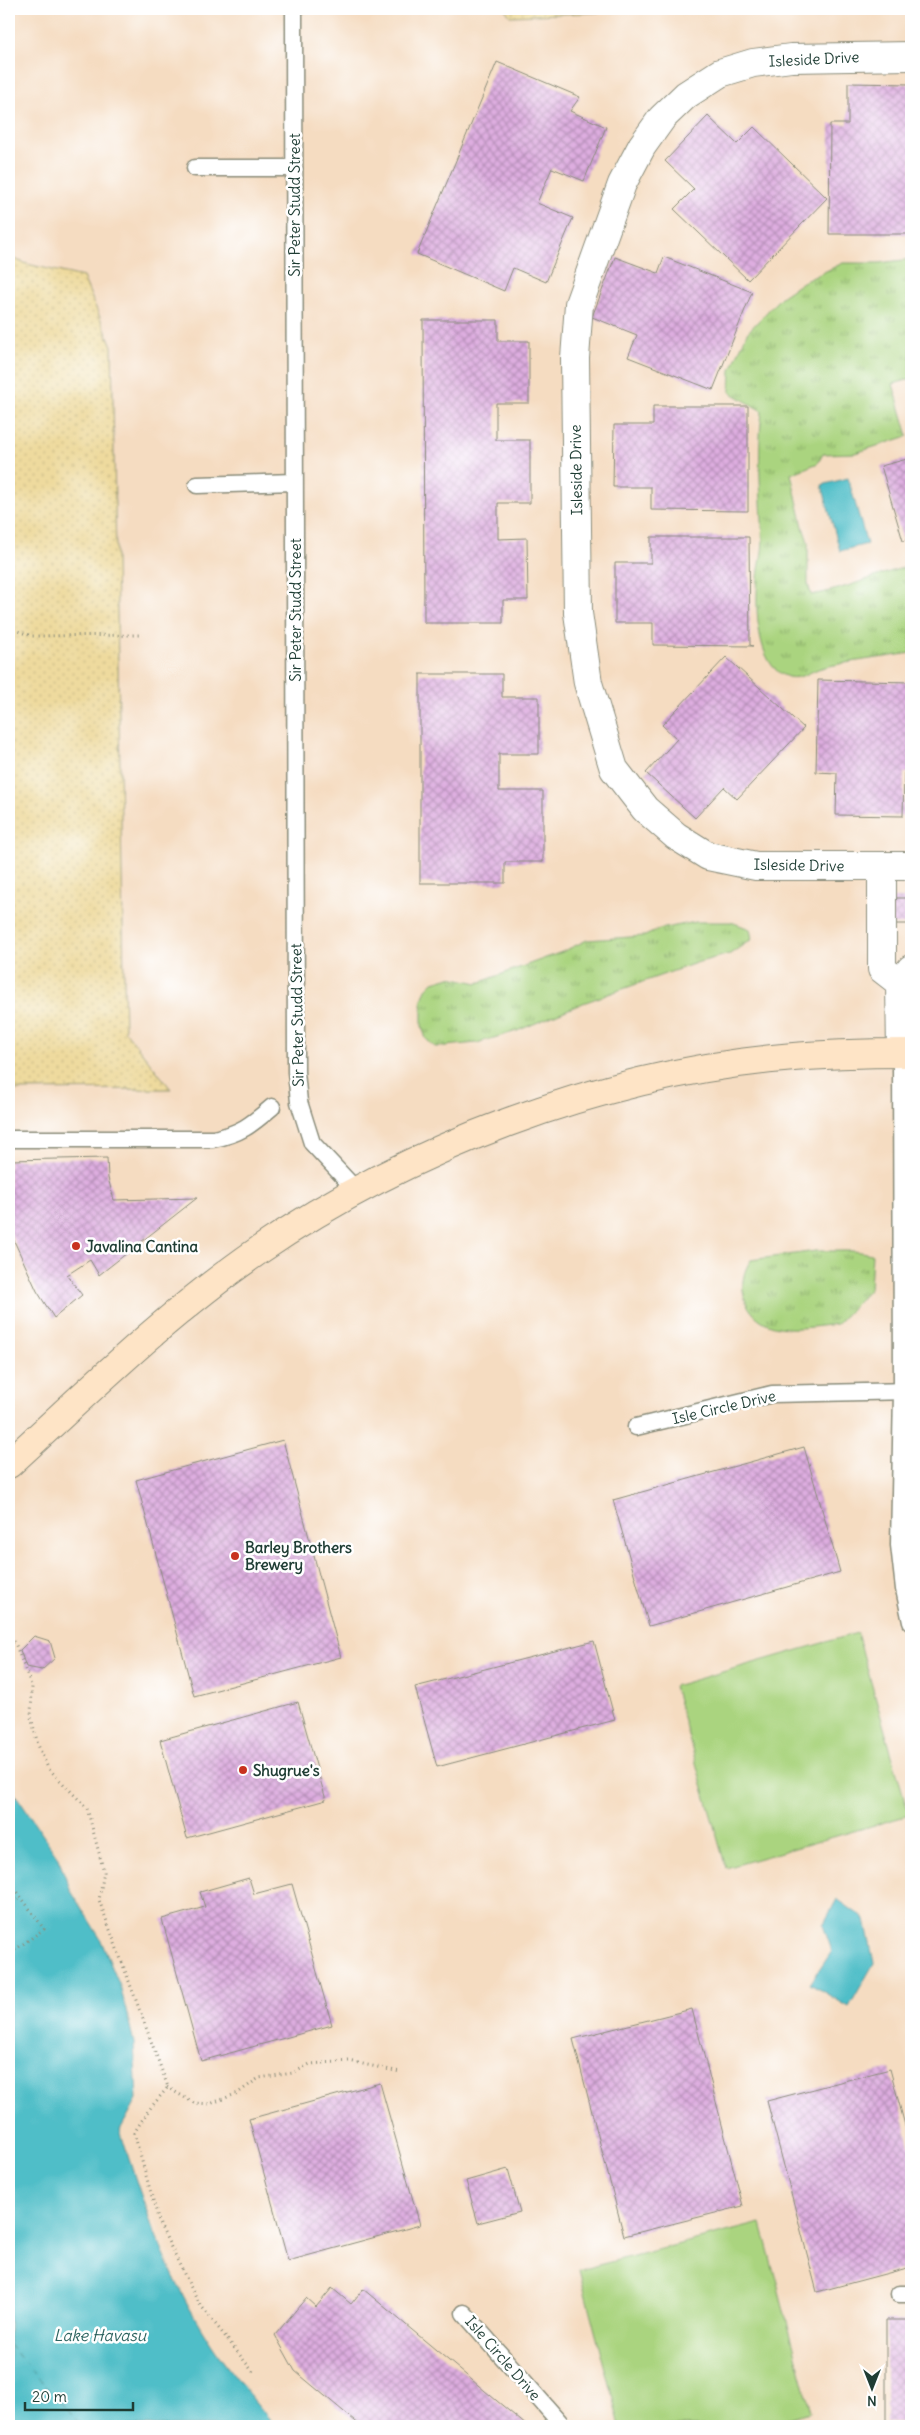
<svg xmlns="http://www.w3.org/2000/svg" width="920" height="2435" font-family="Delius,sans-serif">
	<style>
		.grass { fill: url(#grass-tufts); stroke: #64885a }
		.sand { fill: url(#sand-dots); stroke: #868c69 }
		.green { fill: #aad47f; stroke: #64885a }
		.water { fill: #50bec8; stroke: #387e7e }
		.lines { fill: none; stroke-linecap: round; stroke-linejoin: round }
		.ferry { stroke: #2e6460; stroke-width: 1; stroke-dasharray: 6 5; stroke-linecap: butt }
		.building { fill: url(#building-cross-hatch) }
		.lane-casing { stroke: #8a8c7a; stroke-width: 19 }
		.street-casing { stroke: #8a8c7a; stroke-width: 30 }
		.secondary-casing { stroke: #8a8c7a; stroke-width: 30 }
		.path { stroke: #8a8c7a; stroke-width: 3; stroke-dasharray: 1 4; stroke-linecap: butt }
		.lane { stroke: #fff; stroke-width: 16 }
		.street { stroke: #fff; stroke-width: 28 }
		.secondary { stroke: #fee4c6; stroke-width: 28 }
		.poi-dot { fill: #c8321e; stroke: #fff; stroke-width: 2 }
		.labels { text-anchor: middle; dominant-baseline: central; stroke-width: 5; stroke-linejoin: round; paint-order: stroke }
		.street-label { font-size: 15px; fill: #1f3d34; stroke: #fff }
		.poi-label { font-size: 15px; font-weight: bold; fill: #1f3d34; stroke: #fff; text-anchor: start }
		.water-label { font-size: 16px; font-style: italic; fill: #2e6460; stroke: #fff }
	</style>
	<defs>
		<pattern id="grass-tufts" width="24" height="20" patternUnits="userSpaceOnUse" patternTransform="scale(1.25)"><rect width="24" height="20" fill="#aad47f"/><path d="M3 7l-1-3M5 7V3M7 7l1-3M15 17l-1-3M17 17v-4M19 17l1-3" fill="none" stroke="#8aad69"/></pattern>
		<pattern id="sand-dots" width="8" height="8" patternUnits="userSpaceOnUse" patternTransform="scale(1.25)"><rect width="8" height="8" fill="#eeda9e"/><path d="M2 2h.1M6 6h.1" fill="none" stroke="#ccbc89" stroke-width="1.8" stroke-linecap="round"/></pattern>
		<pattern id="building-cross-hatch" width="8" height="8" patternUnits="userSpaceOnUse" patternTransform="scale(1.25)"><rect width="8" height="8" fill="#deade0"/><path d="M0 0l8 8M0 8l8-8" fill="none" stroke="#b38eb6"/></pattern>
	</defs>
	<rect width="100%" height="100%" fill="#fff"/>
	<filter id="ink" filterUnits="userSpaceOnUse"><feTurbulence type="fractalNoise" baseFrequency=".02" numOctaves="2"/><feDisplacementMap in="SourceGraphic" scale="10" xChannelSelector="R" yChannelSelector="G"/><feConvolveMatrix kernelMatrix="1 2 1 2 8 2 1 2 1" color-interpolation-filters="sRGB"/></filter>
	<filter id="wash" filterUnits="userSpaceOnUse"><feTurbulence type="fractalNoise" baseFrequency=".0096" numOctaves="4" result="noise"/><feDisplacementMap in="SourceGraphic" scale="20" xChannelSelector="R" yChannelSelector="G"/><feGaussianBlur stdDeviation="1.12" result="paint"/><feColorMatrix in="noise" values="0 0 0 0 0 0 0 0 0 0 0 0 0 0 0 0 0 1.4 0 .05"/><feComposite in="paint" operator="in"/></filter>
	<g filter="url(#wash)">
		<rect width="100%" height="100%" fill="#f5dcc1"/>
		<g class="grass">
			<path d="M911,259V379L893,384L908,436L855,453L823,454L818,463L791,474L803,527L808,542V584L811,595C848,589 876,574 911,566V653C882,658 849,661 821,668C811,671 800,680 788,677C756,668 755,605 758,578C759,565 763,552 763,540C761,496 757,454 762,411L730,392L731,370L747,333L781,297L803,282L843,263H879Z"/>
			<polygon points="696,922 731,922 750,929 752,939 730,954 699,962 583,1003 517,1031 477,1043 435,1047 426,1039 422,1026 422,1000 426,989 433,982 450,977 478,983 562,952 587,940 645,936 660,929"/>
			<path d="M816,1251H854L872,1254L870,1289L837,1324C818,1326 793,1331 774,1326C744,1318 734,1284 751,1260Z"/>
		</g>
		<g class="sand">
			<polygon points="505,9 684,9 510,16"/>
			<polygon points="9,257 27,264 83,277 112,346 125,1031 171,1089 9,1090"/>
		</g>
		<g class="green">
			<polygon points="857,1633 909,1815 726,1868 674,1686"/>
			<polygon points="761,2223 811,2412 757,2426 620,2426 579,2270"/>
		</g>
		<g class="water">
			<polygon points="848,478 867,544 840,551 822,485"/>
			<path d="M9,1785L57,1856L71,1891L100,1938L121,1989L134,2043L137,2099L120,2130C144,2209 172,2289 220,2357C237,2381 257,2403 275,2426H9Z"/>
			<polygon points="837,1899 865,1919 874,1963 849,2007 810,1984 832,1951 823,1925"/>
		</g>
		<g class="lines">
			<polyline class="ferry" points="9,2345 82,2426"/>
		</g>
		<g id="blocks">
			<g class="building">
				<polygon points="497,62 580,97 570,111 606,127 584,181 552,168 537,203 573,218 546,282 513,268 504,291 417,254"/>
				<polygon points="848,83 911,84 911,234 829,234 830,124 848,124"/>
				<polygon points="708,116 737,144 754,127 827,198 748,280 674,209 694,189 665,161"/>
				<polygon points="615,257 658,273 664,257 752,292 713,390 628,357 637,335 592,317"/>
				<polygon points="423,320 498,320 498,341 529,341 529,403 496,403 496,440 530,440 530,503 498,503 498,539 527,538 528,600 503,600 503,623 424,623"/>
				<polygon points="653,406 748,406 748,511 651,510 651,487 613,487 614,425 653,425"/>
				<polygon points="911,458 911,538 903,541 881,466"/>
				<polygon points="651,537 749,537 750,645 753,646 653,645 653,623 615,623 615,563 651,563"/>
				<polygon points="726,657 804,728 737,799 724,787 695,818 646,773 677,739 662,725"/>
				<polygon points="420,674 502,674 502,697 539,697 539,754 499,754 499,791 543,791 543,862 505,862 505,883 420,883"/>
				<polygon points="818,680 911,682 911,773 904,773 903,816 836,815 837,773 816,772"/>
				<rect x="891" y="898" width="17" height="26"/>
				<polygon points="107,1158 108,1178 114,1200 197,1198 99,1275 90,1260 67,1275 82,1295 54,1318 37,1291 10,1232 9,1160"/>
				<polygon points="283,1440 341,1657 194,1696 136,1480"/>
				<polygon points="804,1447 840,1572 649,1626 613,1500"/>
				<polygon points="34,1636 50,1641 55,1658 42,1670 26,1667 20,1650"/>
				<polygon points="594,1641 615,1720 437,1767 415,1687"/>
				<polygon points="298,1702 326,1800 187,1838 160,1740"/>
				<polygon points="249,1878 254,1894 292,1884 332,2025 201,2061 162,1919 205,1907 200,1892"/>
				<polygon points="692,2009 743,2206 624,2236 573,2039"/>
				<polygon points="890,2069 911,2148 911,2267 817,2292 767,2101"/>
				<polygon points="380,2083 420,2225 288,2261 249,2119"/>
				<polygon points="508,2169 520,2212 478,2223 466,2181"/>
				<polygon points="332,2288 351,2304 363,2289 527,2426 361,2426 295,2371 275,2335 306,2298 316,2307"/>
				<rect x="886" y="2320" width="25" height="103"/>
			</g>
		</g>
	</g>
	<g filter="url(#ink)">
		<use href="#blocks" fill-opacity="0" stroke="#8a8c7a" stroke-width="1"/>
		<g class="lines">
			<defs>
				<g id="lane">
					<polyline points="294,9 296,1072 299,1102 312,1143 357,1191"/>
					<polyline points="195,168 294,168"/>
					<polyline points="197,485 294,482"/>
					<polyline points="901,1053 902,1392 899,1545 904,1589 911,1622"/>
					<path d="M9,1139H213C240,1134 251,1125 272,1107"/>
					<polyline points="636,1427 772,1394 911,1391"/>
					<polyline points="899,2294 911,2294"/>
					<polyline points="464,2313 563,2426"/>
				</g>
				<g id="street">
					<polyline points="911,56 791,58 753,63 720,73 686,95 662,118 642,146 622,184 579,304 575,358 578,613 588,683 614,769 645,809 676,836 708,856 756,866 911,866"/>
					<polyline points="882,866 882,969 900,983"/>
					<polyline points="901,1053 900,983 911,969"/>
				</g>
				<path id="secondary" d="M9,1464C90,1390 168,1313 258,1251C407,1148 603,1074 783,1058C825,1054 869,1053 911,1053"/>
			</defs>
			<use href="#lane" class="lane-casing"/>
			<use href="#street" class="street-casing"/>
			<use href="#secondary" class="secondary-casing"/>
			<g class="path">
				<polyline points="9,628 32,636 139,635"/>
				<polyline points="9,1639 15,1643 32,1687 31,1717 38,1745 48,1768 87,1808 104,1872 99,1900 168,2087 148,2111 134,2133 160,2225 198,2302 254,2373"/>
				<polyline points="9,1802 17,1796"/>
				<polyline points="9,1880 44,1929 12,1952"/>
				<polyline points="9,1905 21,1897"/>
				<polyline points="167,2087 194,2103 210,2104 238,2093 259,2078 293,2073 310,2064 349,2061 400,2072"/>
			</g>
			<use href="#lane" class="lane"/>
			<use href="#street" class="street"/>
			<use href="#secondary" class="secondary"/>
		</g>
	</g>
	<g class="poi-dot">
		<circle cx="76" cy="1246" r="5"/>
		<circle cx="235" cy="1556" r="5"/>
		<circle cx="243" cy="1770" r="5"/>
	</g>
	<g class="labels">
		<g class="street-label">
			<text transform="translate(814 59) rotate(-3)">Isleside Drive</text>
			<text transform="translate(294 205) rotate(-90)">Sir Peter Studd Street</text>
			<text transform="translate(576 470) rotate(-91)">Isleside Drive</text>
			<text transform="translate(295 610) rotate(-90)">Sir Peter Studd Street</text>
			<text transform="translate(799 865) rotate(1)">Isleside Drive</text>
			<text transform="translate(297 1015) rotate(-91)">Sir Peter Studd Street</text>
			<text transform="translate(724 1407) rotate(-13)">Isle Circle Drive</text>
			<text transform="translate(503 2358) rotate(49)">Isle Circle Drive</text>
		</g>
		<g class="poi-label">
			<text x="86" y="1246">Javalina Cantina</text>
			<text x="245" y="1547">Barley Brothers<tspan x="245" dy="17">Brewery</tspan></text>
			<text x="253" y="1770">Shugrue's</text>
		</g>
		<g class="water-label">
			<text x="100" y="2335">Lake Havasu</text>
		</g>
	</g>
	<rect width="920" height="2435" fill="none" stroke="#fff" stroke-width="30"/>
	<g transform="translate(872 2388) rotate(180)" stroke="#ffffff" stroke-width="4" paint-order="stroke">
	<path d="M0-4L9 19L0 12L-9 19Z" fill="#1f3d34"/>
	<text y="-8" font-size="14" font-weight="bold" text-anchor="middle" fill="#1f3d34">N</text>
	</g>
	<path d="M25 2402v8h108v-8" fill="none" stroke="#1f3d34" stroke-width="2.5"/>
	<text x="32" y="2402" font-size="15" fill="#1f3d34" stroke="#ffffff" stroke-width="4" paint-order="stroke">20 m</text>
</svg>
